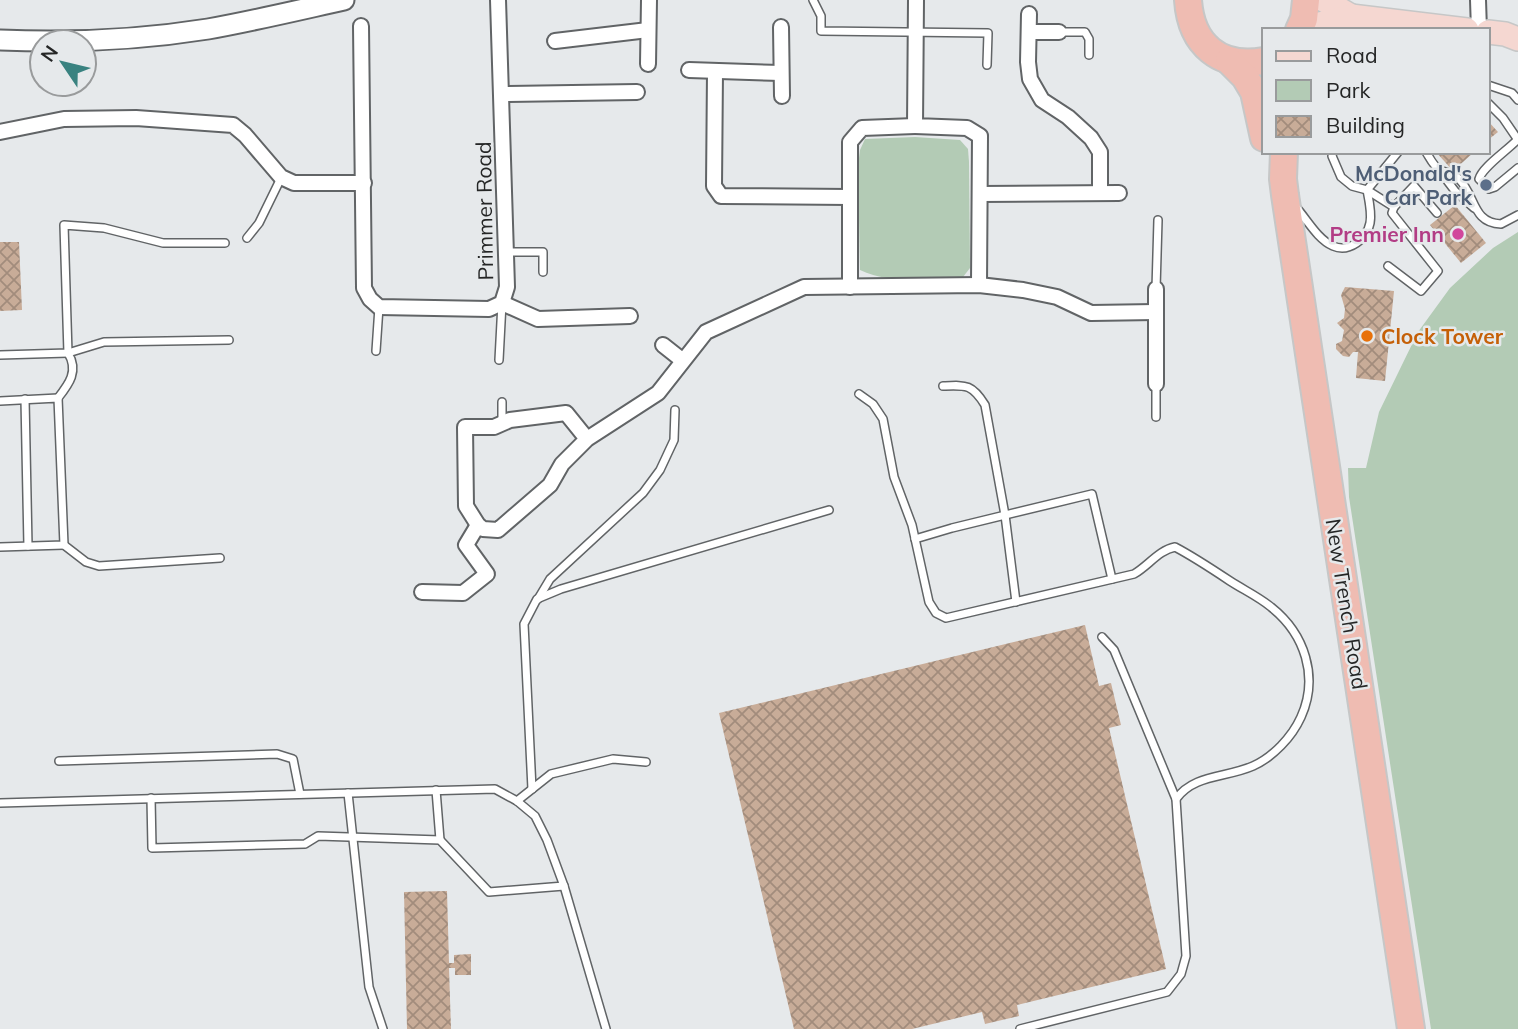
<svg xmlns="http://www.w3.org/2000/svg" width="1518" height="1029" font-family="Mulish,sans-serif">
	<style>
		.green { fill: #b3cbb5 }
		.building { fill: url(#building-cross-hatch) }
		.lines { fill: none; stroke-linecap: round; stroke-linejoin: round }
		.lane-casing { stroke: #616466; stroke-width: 10 }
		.street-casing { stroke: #616466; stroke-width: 18 }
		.secondary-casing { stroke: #616466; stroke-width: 23 }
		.primary-casing { stroke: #c6c7c7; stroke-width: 26 }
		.highway-casing { stroke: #c6c7c7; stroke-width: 30 }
		.lane { stroke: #fff; stroke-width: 7 }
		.street { stroke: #fff; stroke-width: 14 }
		.secondary { stroke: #fff; stroke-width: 19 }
		.primary { stroke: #f5d7d1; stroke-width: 23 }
		.highway { stroke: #efbcb2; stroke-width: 26 }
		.service-dot { fill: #5c6f8a; stroke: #e6e9eb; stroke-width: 2.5 }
		.hotel-dot { fill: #d1479c; stroke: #e6e9eb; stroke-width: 2.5 }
		.food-dot { fill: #e8710a; stroke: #e6e9eb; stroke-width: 2.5 }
		.labels { text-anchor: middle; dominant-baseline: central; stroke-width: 5; stroke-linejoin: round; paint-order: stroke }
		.service-label { font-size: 21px; font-weight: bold; fill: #4e5e75; stroke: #e6e9eb; text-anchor: end }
		.street-label { font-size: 21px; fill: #252626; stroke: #e6e9eb }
		.hotel-label { font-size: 21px; font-weight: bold; fill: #b23c85; stroke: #e6e9eb; text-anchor: end }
		.food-label { font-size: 21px; font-weight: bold; fill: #c56008; stroke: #e6e9eb; text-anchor: start }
	</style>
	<defs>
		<pattern id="building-cross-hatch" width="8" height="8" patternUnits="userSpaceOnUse" patternTransform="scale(1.75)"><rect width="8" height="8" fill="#c8ac98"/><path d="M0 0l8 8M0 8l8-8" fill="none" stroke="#a28c7c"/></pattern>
	</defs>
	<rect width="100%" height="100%" fill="#e6e9eb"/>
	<g class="green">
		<path d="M915,137L960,140L968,149L969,162L970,268L963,277C931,281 890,284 860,270L858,166L860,150L865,139Z"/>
		<polygon points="1518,232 1518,1029 1431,1029 1349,497 1348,468 1366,468 1379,412 1418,332 1450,288 1493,248"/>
	</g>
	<g class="building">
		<polygon points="1488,121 1498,132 1488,140"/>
		<polygon points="1436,152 1474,152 1453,171"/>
		<polygon points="1455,205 1486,243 1461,263 1430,225"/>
		<polygon points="0,242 19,242 22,310 0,311"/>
		<polygon points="1345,287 1394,291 1385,381 1356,378 1358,352 1353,352 1349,357 1343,356 1336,349 1336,344 1342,341 1344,330 1337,323 1344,318 1345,309 1341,295"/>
		<polygon points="1085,625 1099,686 1111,683 1121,725 1109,728 1166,969 1017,1005 1019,1016 985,1024 982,1012 912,1029 794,1029 719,713"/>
		<polygon points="447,891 449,963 454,963 454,955 471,954 471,975 455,975 455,968 449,968 451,1029 407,1029 404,892"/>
	</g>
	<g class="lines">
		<defs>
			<g id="lane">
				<polyline points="813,0 821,16 821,31 988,33 987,65"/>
				<polyline points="1059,32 1085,32 1089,39 1089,55"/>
				<polyline points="1488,85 1512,93 1518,100"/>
				<polyline points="1488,103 1503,118 1518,140"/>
				<path d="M1518,139C1508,150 1482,167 1479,179L1489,189L1495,187L1518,168"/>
				<polyline points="1333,152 1332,156 1341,177 1352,186 1367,190 1394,207 1414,186 1437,213"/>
				<path d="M1426,152C1430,158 1433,166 1440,170C1446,173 1454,173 1459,179C1476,196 1472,223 1501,224L1518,215"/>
				<polyline points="1439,170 1455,191 1474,208"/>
				<polyline points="1367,190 1398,152"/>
				<path d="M1295,206C1307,219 1317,239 1333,246C1349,253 1367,239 1370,223C1372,213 1369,200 1367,190"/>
				<polyline points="247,238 259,223 281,178"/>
				<polyline points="506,252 543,252 543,272"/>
				<polyline points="1388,266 1421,291 1438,271 1392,213 1394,207"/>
				<polyline points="1156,289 1158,220"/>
				<polyline points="376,351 379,307"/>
				<polyline points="0,355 68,353 64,225 104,228 163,243 225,243"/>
				<polyline points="499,360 502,303"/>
				<polyline points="1156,384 1156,417"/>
				<path d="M943,386C966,385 972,384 985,405L1005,515L1016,602"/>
				<path d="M859,394L873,404L883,419L894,477L912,525L929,602L936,613L946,618L1134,574C1148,566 1159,550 1175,547C1194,557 1212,569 1230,581C1244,590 1259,597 1271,607C1305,634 1319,677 1301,717C1292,737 1273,757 1253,766C1226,778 1194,774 1176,799L1186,956L1181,974L1167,992L1020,1029"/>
				<path d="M58,398C69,384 79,371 68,353L104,342L229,340"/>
				<polyline points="25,399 28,546"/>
				<polyline points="0,401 58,398 64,545 0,547"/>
				<polyline points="502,402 502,423"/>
				<polyline points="915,539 952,528 1092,494 1112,579"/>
				<polyline points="64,545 86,562 99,566 220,558"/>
				<polyline points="538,599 550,579 643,493 660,470 674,440 675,410"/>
				<polyline points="1102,637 1114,650 1176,799"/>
				<polyline points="59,761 277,754 293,759 300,794"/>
				<polyline points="532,789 524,624 537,599 561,589 829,510"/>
				<polyline points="436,790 440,840"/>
				<polyline points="348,793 369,987 383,1029"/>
				<polyline points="151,798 152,848 305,844 318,836 440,840 489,892 564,886"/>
				<polyline points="517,801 551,774 613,759 646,762"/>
				<polyline points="0,803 495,789 517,801 535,816 547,840 564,886 606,1029"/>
			</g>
			<g id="street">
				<polyline points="916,0 915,126 967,128 980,136 979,285"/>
				<polyline points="1478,0 1479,30"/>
				<polyline points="1029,14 1028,62 1030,79 1042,100 1068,117 1091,138 1100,152 1100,193"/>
				<polyline points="361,26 364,288 370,299 379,307 489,309 502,303 507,287 498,0"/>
				<polyline points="781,27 782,96"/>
				<polyline points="1029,32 1059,32"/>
				<polyline points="555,41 648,30"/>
				<polyline points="648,64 649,0"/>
				<polyline points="689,70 781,73"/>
				<polyline points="715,72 714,186 721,196 850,197"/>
				<polyline points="503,94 637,92"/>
				<polyline points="0,132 64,119 136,118 233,125 245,135 281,177 294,183 364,183"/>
				<polyline points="980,194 1119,193"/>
				<polyline points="850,287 850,142 862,128 915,126"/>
				<polyline points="1156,289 1156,384"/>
				<polyline points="502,303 538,319 630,316"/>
				<polyline points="663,345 682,360"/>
				<polyline points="587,439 566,413 510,420 494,427 465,427 466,506 478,525 483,529 498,530 550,485 562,464 587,439 658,393 706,332 804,287 979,285 1023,290 1057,297 1091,313 1155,312"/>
				<polyline points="422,592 463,593 487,574 466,545 478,525"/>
			</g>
			<path id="secondary" d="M0,40C69,43 139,40 208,29C253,21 299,10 344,0"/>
			<g id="primary">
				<polyline points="1324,0 1351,16"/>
				<polyline points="1310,30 1320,24 1351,16 1467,30"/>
				<polyline points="1488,32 1505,34 1518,39"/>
			</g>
			<g id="highway">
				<path d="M1188,0C1191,45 1220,69 1264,61"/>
				<polyline points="1299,30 1304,19 1306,0"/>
				<polyline points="1229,61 1245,77 1254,92 1264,138"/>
				<polyline points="1284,152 1283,179 1285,195 1411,1029"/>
			</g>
		</defs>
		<use href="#lane" class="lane-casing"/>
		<use href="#street" class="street-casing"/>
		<use href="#secondary" class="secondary-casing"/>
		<use href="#primary" class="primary-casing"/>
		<use href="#highway" class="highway-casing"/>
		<use href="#lane" class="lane"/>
		<use href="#street" class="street"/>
		<use href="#secondary" class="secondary"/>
		<use href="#primary" class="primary"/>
		<use href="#highway" class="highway"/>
	</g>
	<circle class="service-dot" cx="1486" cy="185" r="7"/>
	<circle class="hotel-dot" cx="1458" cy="234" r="7"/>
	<circle class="food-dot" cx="1367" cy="336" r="7"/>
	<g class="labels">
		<g class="service-label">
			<text x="1472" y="173">McDonald's<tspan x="1472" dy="24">Car Park</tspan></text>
		</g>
		<g class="street-label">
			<text transform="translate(484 211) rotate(-91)">Primmer Road</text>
			<text transform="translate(1347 604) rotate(81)">New Trench Road</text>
		</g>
		<g class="hotel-label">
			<text x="1444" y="234">Premier Inn</text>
		</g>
		<g class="food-label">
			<text x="1381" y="336">Clock Tower</text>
		</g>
	</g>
	<rect x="1262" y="28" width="228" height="126" fill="#e6e9eb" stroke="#999b9c" stroke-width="2"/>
	<rect x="1276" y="51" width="35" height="10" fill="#f5d7d1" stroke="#999b9c" stroke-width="2"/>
	<text x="1326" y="63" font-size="21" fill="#252626">Road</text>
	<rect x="1276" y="80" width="35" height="21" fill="#b3cbb5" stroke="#999b9c" stroke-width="2"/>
	<text x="1326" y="98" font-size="21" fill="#252626">Park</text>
	<rect x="1276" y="116" width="35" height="21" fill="url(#building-cross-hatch)" stroke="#999b9c" stroke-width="2"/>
	<text x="1326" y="133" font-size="21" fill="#252626">Building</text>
	<g transform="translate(63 63) rotate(305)"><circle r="33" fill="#e6e9eb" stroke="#999b9c" stroke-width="2"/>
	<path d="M0-5L12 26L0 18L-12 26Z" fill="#398280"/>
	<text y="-10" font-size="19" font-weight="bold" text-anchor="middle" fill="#252626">N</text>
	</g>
</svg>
